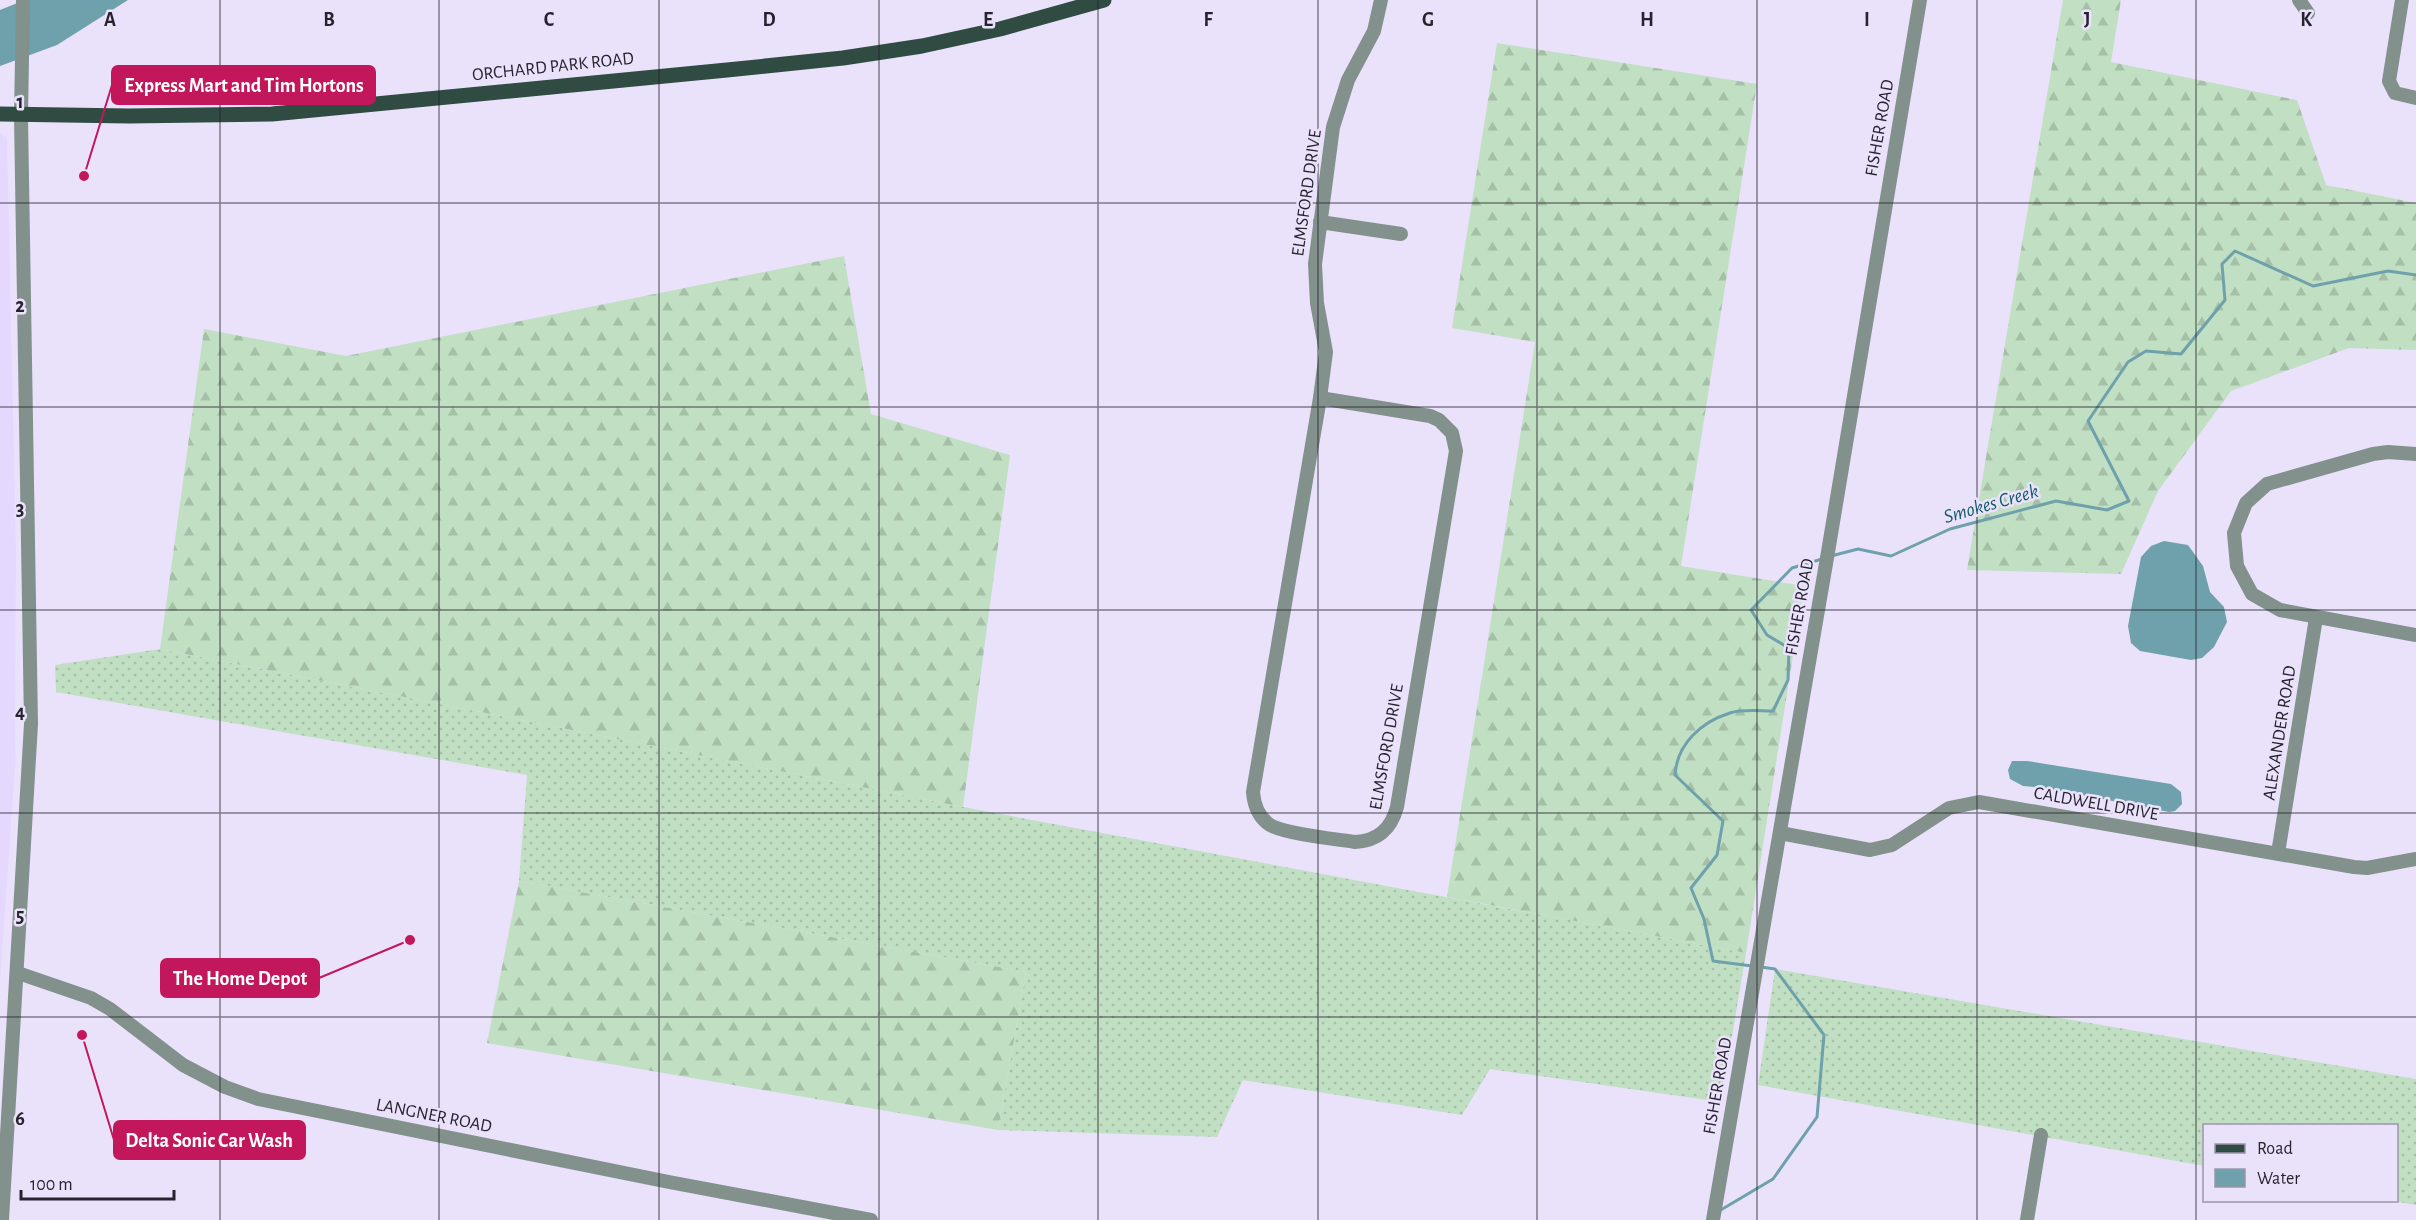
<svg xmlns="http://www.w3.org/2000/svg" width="2416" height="1220" font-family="'Alegreya Sans',sans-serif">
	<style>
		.built { fill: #e5d8ff }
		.grass { fill: url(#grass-dots) }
		.forest { fill: url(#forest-firs) }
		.water { fill: #6fa1ac }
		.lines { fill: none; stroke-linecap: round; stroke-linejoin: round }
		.stream { stroke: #6fa1ac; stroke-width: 3 }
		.minor { stroke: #82918b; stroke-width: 14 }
		.major { stroke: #304c42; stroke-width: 15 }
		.grid { fill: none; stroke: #27232e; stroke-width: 1.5; stroke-opacity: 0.55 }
		.labels { text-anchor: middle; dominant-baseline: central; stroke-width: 5; stroke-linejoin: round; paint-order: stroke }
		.street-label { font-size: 18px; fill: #27232e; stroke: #eae2fb }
		.water-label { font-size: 20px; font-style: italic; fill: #155c68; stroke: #eae2fb }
		.grid-label { font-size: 20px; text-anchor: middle; font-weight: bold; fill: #27232e; stroke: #eae2fb; stroke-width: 5; stroke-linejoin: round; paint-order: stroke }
		.leader { fill: none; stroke: #c2185b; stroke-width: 2 }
		.callout-dot { fill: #c2185b; stroke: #eae2fb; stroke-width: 2 }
		.callout { fill: #c2185b; stroke: #c2185b; stroke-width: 2 }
		.callout-label { font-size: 20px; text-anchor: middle; font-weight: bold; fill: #fff }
	</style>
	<defs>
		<pattern id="grass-dots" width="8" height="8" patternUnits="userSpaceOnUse" patternTransform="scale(1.5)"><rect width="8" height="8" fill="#c1dfc2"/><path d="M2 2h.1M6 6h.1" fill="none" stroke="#a6bfa7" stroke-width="1.8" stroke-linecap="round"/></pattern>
		<pattern id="forest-firs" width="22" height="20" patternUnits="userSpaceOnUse" patternTransform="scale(1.5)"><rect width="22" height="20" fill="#c1dfc2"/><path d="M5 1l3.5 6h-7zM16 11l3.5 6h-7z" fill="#a6bfa7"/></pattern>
	</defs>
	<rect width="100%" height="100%" fill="#eae2fb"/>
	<polygon class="built" points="0,132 7,138 16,551 15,768 0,982"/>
	<g class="grass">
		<polygon points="160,649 963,807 1746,953 1721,1102 1490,1069 1462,1115 1243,1080 1217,1137 998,1130 1026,972 519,881 527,775 56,692 55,665"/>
		<polygon points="1775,969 2416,1079 2416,1205 2393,1201 2396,1200 2396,1126 2204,1126 2204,1166 1758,1085"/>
	</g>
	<g class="forest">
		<polygon points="2063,0 2121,0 2111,62 2297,100 2326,185 2416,203 2416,350 2349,348 2231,391 2158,491 2121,574 1967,570"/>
		<polygon points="1497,43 1757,84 1681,566 1804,586 1746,953 1447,897 1535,342 1452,328"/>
		<polygon points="844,256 871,414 1010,455 963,807 160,649 204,329 346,356"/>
		<polygon points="519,881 1026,972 998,1130 487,1043"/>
	</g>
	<g class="water">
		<polygon points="25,0 128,0 57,45 0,66 0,10"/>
		<polygon points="2164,541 2188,545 2203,566 2210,592 2224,607 2227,622 2214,647 2202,658 2191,660 2140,651 2131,643 2128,626 2141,557 2151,546"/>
		<polygon points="2012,761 2027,761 2171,784 2181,792 2182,804 2175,811 2169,812 2046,788 2023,786 2010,779 2008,770"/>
	</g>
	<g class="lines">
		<g class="stream">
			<polyline points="1831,556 1858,549 1891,556 1950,529 2056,501 2107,510 2129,501 2088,421 2128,362 2146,351 2181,354 2225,300 2222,264 2235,251 2313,286 2388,271 2416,275"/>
			<path d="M1752,966L1713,961L1704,919L1691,888L1717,855L1723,821L1675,775C1677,744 1701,722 1730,713C1742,709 1760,711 1773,711L1788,680L1789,648L1767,635L1751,610L1792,568L1822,559"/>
			<polyline points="1719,1211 1773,1179 1817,1117 1824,1035 1775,969 1761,967"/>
		</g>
		<g class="minor">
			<polyline points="2299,0 2308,13"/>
			<polyline points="2402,0 2389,81 2395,93 2416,98"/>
			<polyline points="1320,222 1401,234"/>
			<path d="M1320,398L1430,416L1439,420L1452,433L1456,451L1397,807C1391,829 1378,841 1355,842C1335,839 1286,834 1270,825C1258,817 1254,805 1253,792Z"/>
			<polyline points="1320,398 1326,352 1317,303 1315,264 1333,127 1348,80 1374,31 1381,0"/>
			<polyline points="2416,454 2388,452 2373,454 2267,484 2246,503 2234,533 2237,566 2252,594 2280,610 2416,635"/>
			<polyline points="1780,833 1870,850 1892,845 1949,808 1979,802 2354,867 2367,868 2416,859"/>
			<polyline points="2278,853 2316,618"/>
			<polyline points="18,973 91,998 110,1009 183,1065 225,1087 258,1099 669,1182 871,1220"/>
			<polyline points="2,1220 31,724 21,117 23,0"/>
			<polyline points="1713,1220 1828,552 1920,0"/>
			<polyline points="2027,1220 2041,1135"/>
		</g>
		<polyline class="major" points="0,114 129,116 272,114 727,70 843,58 922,46 1000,29 1104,0"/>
	</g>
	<path class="grid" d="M220,0V1220M439,0V1220M659,0V1220M879,0V1220M1098,0V1220M1318,0V1220M1537,0V1220M1757,0V1220M1977,0V1220M2196,0V1220M0,203H2416M0,407H2416M0,610H2416M0,813H2416M0,1017H2416"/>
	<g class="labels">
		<g class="street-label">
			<text transform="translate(553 67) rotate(-6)">ORCHARD PARK ROAD</text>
			<text transform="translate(1880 128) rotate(-80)">FISHER ROAD</text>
			<text transform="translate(1307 193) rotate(-82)">ELMSFORD DRIVE</text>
			<text transform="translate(1800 607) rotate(-80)">FISHER ROAD</text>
			<text transform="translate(2280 733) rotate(-81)">ALEXANDER ROAD</text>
			<text transform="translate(1387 747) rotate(-80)">ELMSFORD DRIVE</text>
			<text transform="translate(2096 804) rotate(10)">CALDWELL DRIVE</text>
			<text transform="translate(1718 1086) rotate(-80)">FISHER ROAD</text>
			<text transform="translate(434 1116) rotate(11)">LANGNER ROAD</text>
		</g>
		<g class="water-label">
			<text transform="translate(1991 504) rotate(-16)">Smokes Creek</text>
		</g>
	</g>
	<g class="grid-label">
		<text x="110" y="26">A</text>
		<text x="329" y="26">B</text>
		<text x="549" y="26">C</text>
		<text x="769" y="26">D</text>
		<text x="988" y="26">E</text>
		<text x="1208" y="26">F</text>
		<text x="1428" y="26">G</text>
		<text x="1647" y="26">H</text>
		<text x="1867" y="26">I</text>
		<text x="2087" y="26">J</text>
		<text x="2306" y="26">K</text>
		<text x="20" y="108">1</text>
		<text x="20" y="312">2</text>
		<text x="20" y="515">3</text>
		<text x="20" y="718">4</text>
		<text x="20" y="922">5</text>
		<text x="20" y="1125">6</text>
	</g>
	<path class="leader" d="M84 176L112 85M410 940L319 978M82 1035L114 1140"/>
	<g class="callout-dot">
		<circle cx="84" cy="176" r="6"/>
		<circle cx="410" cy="940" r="6"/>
		<circle cx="82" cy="1035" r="6"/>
	</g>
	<g class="callout">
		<rect x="112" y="66" width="263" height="38" rx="6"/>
		<rect x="161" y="959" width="158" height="38" rx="6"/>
		<rect x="114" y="1121" width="191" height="38" rx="6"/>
	</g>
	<g class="callout-label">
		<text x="244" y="92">Express Mart and Tim Hortons</text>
		<text x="240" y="985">The Home Depot</text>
		<text x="209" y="1147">Delta Sonic Car Wash</text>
	</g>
	<rect x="2203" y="1124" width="195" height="78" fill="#eae2fb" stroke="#9c96a9" stroke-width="1.5"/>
	<rect x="2215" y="1144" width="30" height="9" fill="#304c42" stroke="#9c96a9" stroke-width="1.5"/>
	<text x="2257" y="1154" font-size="18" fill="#27232e">Road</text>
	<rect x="2215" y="1169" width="30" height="18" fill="#6fa1ac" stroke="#9c96a9" stroke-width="1.5"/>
	<text x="2257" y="1184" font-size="18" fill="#27232e">Water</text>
	<path d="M21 1190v9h153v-9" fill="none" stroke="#27232e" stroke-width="3"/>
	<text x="30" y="1190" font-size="18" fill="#27232e" stroke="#eae2fb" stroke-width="4.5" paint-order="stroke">100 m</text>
</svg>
